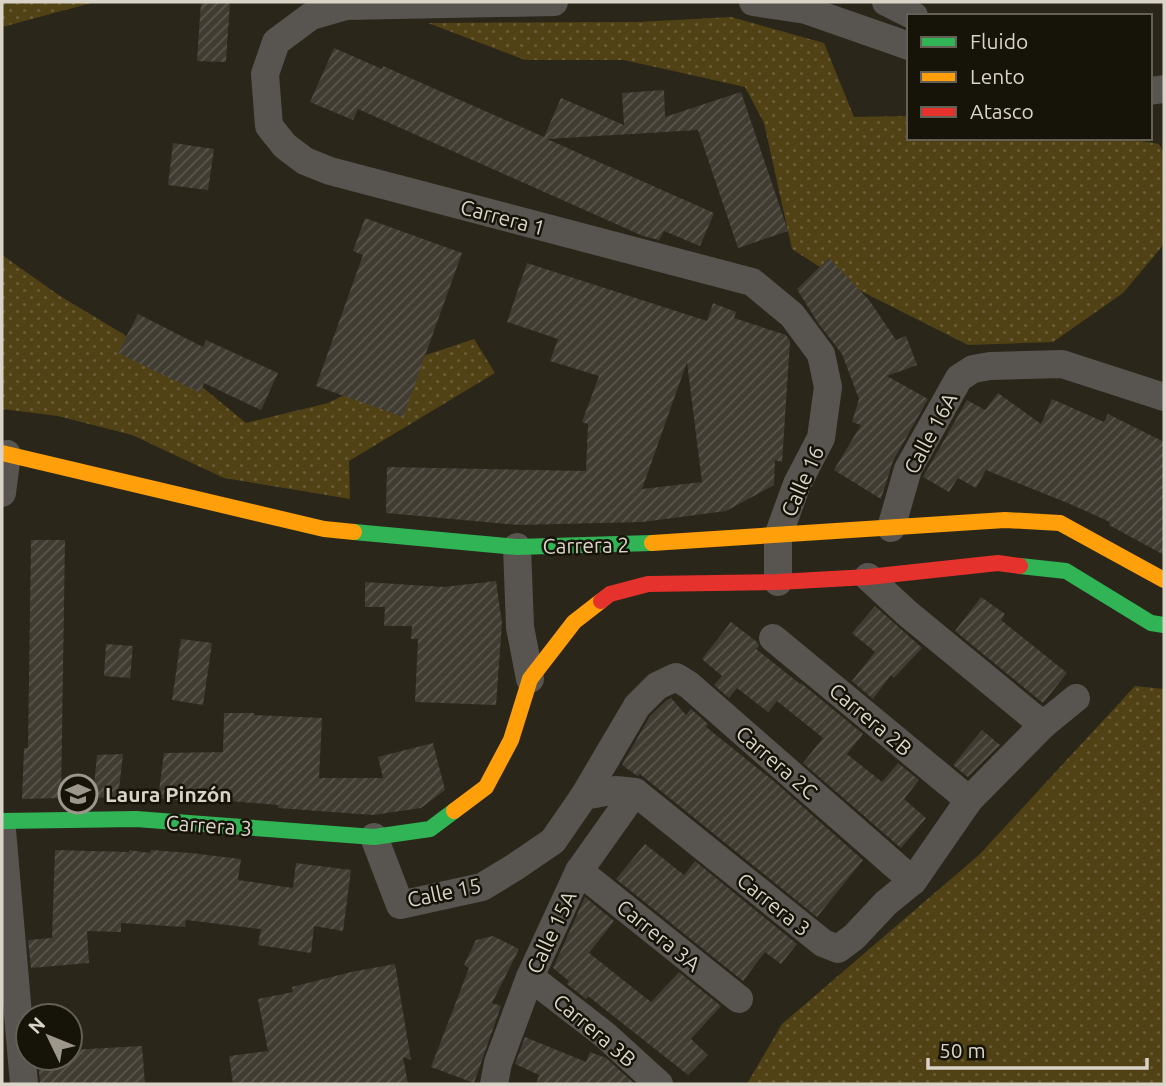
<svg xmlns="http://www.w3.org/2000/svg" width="1166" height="1086" font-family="Ubuntu,sans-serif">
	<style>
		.grass { fill: url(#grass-dots) }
		.building { fill: url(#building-hatch); fill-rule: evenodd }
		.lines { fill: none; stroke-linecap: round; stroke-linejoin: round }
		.street { stroke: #585551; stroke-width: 28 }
		.fast { stroke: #30b455; stroke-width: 16 }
		.slow { stroke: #ff9f0a; stroke-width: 16 }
		.jam { stroke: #e5322d; stroke-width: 16 }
		.labels { text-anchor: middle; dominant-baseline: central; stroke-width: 5; stroke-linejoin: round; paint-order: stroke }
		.street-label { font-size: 21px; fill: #d9d4c7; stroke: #161309 }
		.poi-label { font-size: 21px; font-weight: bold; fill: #d9d4c7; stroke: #161309; text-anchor: start }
	</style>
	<defs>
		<pattern id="grass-dots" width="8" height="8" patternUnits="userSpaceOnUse" patternTransform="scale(1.75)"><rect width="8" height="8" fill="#514215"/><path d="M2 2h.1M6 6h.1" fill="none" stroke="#695c36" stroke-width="1.8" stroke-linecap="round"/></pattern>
		<pattern id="building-hatch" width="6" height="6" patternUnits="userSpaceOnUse" patternTransform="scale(1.75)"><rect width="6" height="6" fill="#403c32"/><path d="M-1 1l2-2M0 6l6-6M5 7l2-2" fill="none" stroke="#5b574e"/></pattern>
	</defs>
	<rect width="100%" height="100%" fill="#2a261a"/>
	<g class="grass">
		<polygon points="2,2 95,2 2,27"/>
		<polygon points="731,17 824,43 854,117 909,116 909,138 1124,138 1159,144 1164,154 1164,242 1160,249 1123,293 1053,342 968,345 843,282 792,249 764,123 745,87 624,60 525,60 428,23 638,22"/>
		<polygon points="2,255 60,296 178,367 246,423 328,403 423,356 474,339 495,373 349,461 350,499 224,478 132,435 58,416 2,409"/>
		<polygon points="1135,686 1164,689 1164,1084 747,1084 782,1024 979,855"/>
	</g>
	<g class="building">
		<polygon points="201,2 230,2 226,62 197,61"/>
		<polygon points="334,48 382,69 383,66 544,137 561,98 624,125 622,93 664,90 665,117 741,92 788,231 738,248 698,130 547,139 714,213 700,246 664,231 659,240 643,236 358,109 353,120 310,102"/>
		<polygon points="173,143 214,149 208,190 168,185"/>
		<polygon points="365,218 462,253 403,417 316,386 363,255 353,251"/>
		<polygon points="829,258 869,300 896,340 906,336 917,365 887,376 928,399 893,461 881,499 834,470 861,425 852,422 859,399 842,354 818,323 797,289"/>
		<path d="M527,263L707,321L713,303L736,312L734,318L786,335L790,341L782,462L775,460L774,485L726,511L642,522L518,525L386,513L387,467L586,471L588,424L582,422L599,376L550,361L558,339L507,322ZM687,362L702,482L642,489Z"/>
		<polygon points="138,314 203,347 206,340 278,373 261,410 204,383 200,393 118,353"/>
		<polygon points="998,393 1041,424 1052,399 1104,422 1108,414 1164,442 1164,555 1109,525 1110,522 1070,504 986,470 976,488 958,478 949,492 923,477 967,400 985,410"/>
		<polygon points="31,540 65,540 61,798 22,799 24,748 28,748"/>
		<polygon points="496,581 502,623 496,705 415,702 418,639 411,639 412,626 384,626 385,607 365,607 365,582 444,587"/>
		<polygon points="981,597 1005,614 1001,620 1067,673 1043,703 955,631"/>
		<polygon points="875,606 922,648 894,678 891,675 873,699 852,681 875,652 852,633"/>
		<polygon points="731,622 757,642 759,646 756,649 800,684 801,683 863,734 847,754 882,782 898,763 919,780 904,799 926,818 901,848 803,763 823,738 777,701 768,712 737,688 729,698 714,685 722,676 702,659"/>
		<polygon points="181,639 212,643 203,705 172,700"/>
		<polygon points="106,644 133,646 130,678 104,676"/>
		<polygon points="671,698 686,715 691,709 708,724 706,727 776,783 863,860 817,917 640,774 638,776 636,775 622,765 650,716 667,700"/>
		<polygon points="224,713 254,713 254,715 322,718 319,778 383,778 378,757 433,743 445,790 421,808 373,815 278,808 278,805 218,800 189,801 158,799 164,753 223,752"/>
		<polygon points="982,730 1000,745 968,777 953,765"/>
		<polygon points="123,754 118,797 93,798 97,755"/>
		<polygon points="645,844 684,875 695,861 797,944 781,964 765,952 743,981 616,879"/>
		<polygon points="55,850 129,852 129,850 150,853 151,850 191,853 241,859 238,880 293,888 296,863 351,870 343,931 314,926 311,953 258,945 261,929 186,920 185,927 121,923 121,932 87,931 89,963 31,968 28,940 52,938"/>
		<polygon points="585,897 614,921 589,953 651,1002 679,972 721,1006 691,1039 708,1055 688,1075 588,996 586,999 567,984 569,981 553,968"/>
		<polygon points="493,936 519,949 492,1003 501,1006 474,1083 431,1067 469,968 464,965 476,940"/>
		<polygon points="395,964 411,1060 403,1057 408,1084 233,1084 229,1056 268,1051 258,999 293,992 292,987 351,972"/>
		<polygon points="525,1037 586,1062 590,1052 606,1058 635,1084 536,1084 539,1075 515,1064"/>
		<polygon points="142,1046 145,1084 40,1084 38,1058 70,1058 70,1050"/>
	</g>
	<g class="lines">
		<g class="street">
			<polyline points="554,2 346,6 311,16 276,42 265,74 269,126 285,146 305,161 330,171 752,282 792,315 821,354 828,387 821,438 797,484 778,536 778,582"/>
			<polyline points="753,2 806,10 909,46"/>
			<polyline points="886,2 914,16"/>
			<polyline points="1150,91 1164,89"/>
			<polyline points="2,493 7,454"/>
			<polyline points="891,528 908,469 959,378 973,369 990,366 1062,364 1164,397"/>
			<polyline points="517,547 520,627 530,679"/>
			<polyline points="868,577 907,613 1043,725"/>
			<polyline points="773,638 969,800"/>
			<polyline points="584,796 616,790 635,792 823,943 838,949 854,937 886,903 913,881 969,800 1043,725 1076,698"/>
			<polyline points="2,830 24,1084"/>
			<polyline points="374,837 400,905 482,887 515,867 553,841 584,796 637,706 657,686 676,677 689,685 913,881"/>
			<polyline points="579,871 739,999"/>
			<polyline points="530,977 605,1035 659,1084"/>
			<polyline points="494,1084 498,1063 530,977 579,871 635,792"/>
		</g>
		<g class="fast">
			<polyline points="354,532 517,547 652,543"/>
			<polyline points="1020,566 1066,571 1151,623 1164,625"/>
			<polyline points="2,821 136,819 374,837 430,829 454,811"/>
		</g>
		<g class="slow">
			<polyline points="2,453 324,529 354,532"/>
			<polyline points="652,543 1005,520 1060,523 1164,580"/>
			<polyline points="454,811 486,787 511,740 530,679 574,622 601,601"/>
		</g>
		<polyline class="jam" points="601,601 610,594 648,584 778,582 868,577 998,563 1020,566"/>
	</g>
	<defs>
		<symbol id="school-ring" viewBox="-11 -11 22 22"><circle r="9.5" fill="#161309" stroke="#9c978a" stroke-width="1.5"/><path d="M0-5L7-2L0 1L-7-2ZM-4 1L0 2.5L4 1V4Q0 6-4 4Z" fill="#9c978a"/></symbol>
	</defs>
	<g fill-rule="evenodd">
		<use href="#school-ring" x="56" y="772" width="44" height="44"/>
	</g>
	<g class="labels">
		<g class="street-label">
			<text transform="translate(503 217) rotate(15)">Carrera 1</text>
			<text transform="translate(930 433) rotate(-62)">Calle 16A</text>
			<text transform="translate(802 481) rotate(-66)">Calle 16</text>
			<text transform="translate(586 545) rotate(-1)">Carrera 2</text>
			<text transform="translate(871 719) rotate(40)">Carrera 2B</text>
			<text transform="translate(777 762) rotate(41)">Carrera 2C</text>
			<text transform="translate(209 825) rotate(4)">Carrera 3</text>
			<text transform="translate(444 892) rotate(-12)">Calle 15</text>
			<text transform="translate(774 904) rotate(39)">Carrera 3</text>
			<text transform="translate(551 932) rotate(-65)">Calle 15A</text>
			<text transform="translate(659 935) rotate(39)">Carrera 3A</text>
			<text transform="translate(595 1030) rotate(40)">Carrera 3B</text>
		</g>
		<g class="poi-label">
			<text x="105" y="794">Laura Pinzón</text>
		</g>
	</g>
	<rect width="1166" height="1086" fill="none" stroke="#d9d4c7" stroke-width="7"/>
	<rect x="907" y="14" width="245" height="126" fill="#161309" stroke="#646055" stroke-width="2"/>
	<rect x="921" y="37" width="35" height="10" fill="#30b455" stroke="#646055" stroke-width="2"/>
	<text x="970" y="49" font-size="21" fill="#d9d4c7">Fluido</text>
	<rect x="921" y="72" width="35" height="10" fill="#ff9f0a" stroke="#646055" stroke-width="2"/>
	<text x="970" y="84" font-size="21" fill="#d9d4c7">Lento</text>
	<rect x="921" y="107" width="35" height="10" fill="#e5322d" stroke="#646055" stroke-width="2"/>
	<text x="970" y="119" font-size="21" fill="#d9d4c7">Atasco</text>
	<g transform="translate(49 1037) rotate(313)"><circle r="33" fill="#161309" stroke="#646055" stroke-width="2"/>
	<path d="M0-5L12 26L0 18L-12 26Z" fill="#9c978a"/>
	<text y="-10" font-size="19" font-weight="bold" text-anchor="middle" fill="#d9d4c7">N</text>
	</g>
	<path d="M928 1058v10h219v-10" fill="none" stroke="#d9d4c7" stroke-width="3.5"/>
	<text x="939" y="1058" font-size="21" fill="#d9d4c7" stroke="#161309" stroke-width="5" paint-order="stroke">50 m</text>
</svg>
